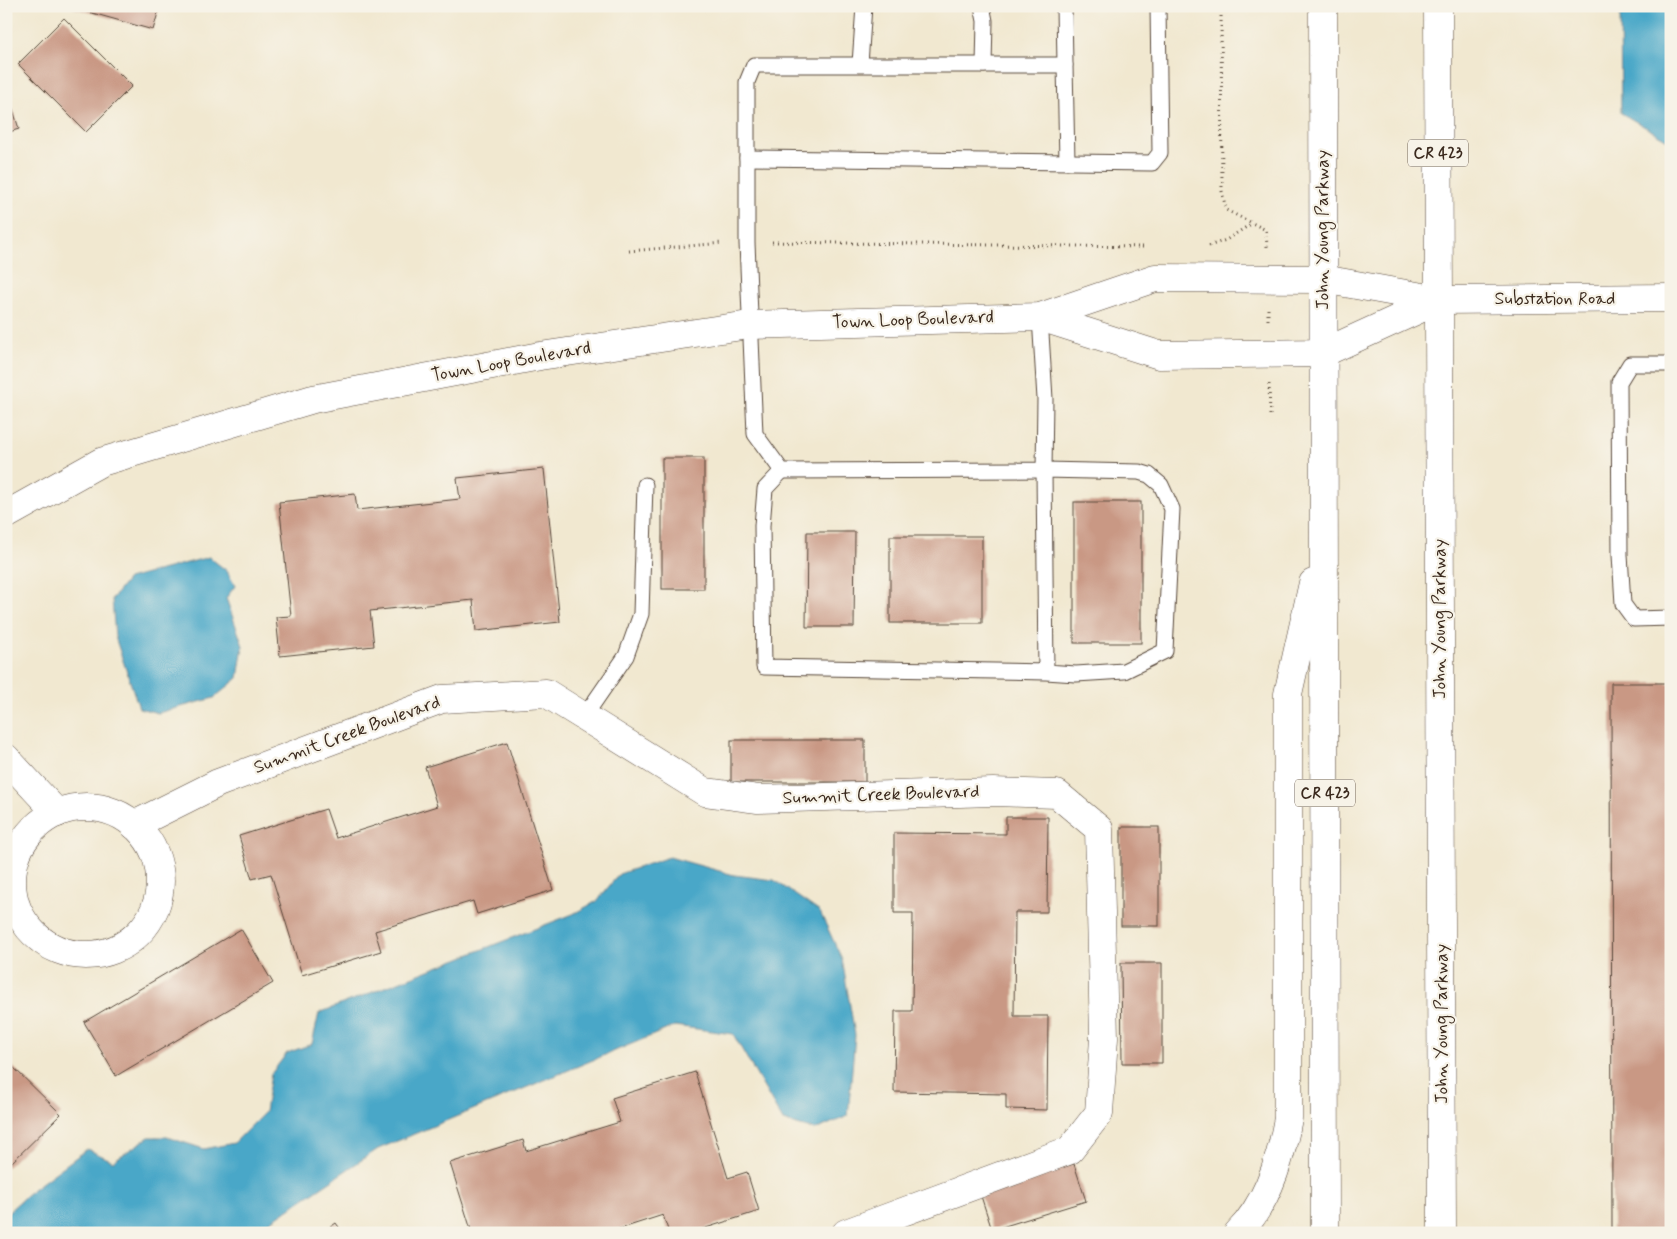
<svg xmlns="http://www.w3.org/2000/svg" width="1677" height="1239" font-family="Mynerve,sans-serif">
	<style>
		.water { fill: #4aa7c8; stroke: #426873 }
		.building { fill: #c99884 }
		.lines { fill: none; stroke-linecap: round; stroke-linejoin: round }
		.lane-casing { stroke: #564639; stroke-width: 17 }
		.street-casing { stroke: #564639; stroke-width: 29 }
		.secondary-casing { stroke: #564639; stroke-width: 29 }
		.highway-casing { stroke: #564639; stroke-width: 29 }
		.path { stroke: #564639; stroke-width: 3; stroke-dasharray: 1 4; stroke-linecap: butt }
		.lane { stroke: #fff; stroke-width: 15 }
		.street { stroke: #fff; stroke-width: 28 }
		.secondary { stroke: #fff; stroke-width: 28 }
		.highway { stroke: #fff; stroke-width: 28 }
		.labels { text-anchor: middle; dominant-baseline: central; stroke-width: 4.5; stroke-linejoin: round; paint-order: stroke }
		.shield { fill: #f7f3e8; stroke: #73665b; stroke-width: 1 }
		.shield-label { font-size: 16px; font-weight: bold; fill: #3b2a1e }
		.street-label { font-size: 18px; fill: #3b2a1e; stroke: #f7f3e8 }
	</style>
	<rect width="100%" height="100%" fill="#f7f3e8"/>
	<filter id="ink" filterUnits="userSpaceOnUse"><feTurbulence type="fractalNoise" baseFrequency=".02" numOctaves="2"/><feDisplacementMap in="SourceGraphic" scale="10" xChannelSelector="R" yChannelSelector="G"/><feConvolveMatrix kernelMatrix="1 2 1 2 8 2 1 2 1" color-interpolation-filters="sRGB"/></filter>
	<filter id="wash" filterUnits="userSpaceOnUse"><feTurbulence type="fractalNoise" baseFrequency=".0096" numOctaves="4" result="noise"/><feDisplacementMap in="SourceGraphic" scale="20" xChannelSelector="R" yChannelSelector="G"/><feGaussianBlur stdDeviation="1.12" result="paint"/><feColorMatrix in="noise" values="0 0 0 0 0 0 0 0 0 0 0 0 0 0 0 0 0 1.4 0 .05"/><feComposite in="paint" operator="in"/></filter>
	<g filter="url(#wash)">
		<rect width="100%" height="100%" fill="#f1e8d0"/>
		<g class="water">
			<polygon points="1620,6 1671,6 1671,142 1621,113"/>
			<polygon points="209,557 227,571 235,586 226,598 243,646 238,678 214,698 158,713 139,708 115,637 112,599 128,579"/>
			<polygon points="669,857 734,875 774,880 820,912 842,959 855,1035 848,1116 815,1130 783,1121 733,1034 675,1026 378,1149 253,1233 6,1233 6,1214 32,1190 87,1149 113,1161 149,1137 167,1137 204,1149 234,1143 265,1112 271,1074 287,1053 312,1044 319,1013 573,914 597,901 619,874"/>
		</g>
		<g id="blocks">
			<g class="building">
				<polygon points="67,6 160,6 153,30"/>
				<polygon points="64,18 132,86 86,132 18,64"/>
				<polygon points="6,87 19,129 6,133"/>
				<rect x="662" y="458" width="42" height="131"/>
				<polygon points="544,469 560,622 476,631 473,600 370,611 374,646 280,656 276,617 291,616 279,502 355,494 357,510 460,499 457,478"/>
				<rect x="1074" y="502" width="67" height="141"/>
				<polygon points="807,532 855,532 854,627 806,627"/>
				<rect x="890" y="536" width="92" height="87"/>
				<polygon points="1611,683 1671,683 1671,1233 1612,1233"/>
				<rect x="731" y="740" width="134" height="42"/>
				<polygon points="507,742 553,890 477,914 473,901 375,931 381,951 302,975 271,874 252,879 239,836 326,809 336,838 437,806 425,767"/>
				<polygon points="1006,817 1048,817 1047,912 1015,912 1014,1016 1048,1016 1047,1110 1006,1109 1006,1094 894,1092 895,1011 912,1011 913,913 894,913 894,833 1006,834"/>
				<rect x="1121" y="827" width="38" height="99"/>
				<polygon points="241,929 273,983 116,1076 84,1022"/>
				<polygon points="1121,963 1162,963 1162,1063 1122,1063"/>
				<polygon points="6,1060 61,1114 6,1168"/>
				<polygon points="695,1072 728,1178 747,1172 759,1211 690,1233 669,1233 663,1215 607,1233 472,1233 450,1163 523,1140 526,1151 620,1122 612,1098"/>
				<polygon points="1074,1164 1086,1201 992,1230 980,1193"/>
				<polygon points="336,1223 343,1233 322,1233"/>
			</g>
		</g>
	</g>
	<g filter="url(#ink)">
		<use href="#blocks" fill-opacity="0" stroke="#564639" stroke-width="1"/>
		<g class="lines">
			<defs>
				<g id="lane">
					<polyline points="982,6 985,21 984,65"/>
					<polyline points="860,64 864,6"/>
					<polyline points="1065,65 1067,162"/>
					<polyline points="747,158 1152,163 1160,153 1158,6"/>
					<polyline points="1040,317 1045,399 1044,470 782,471 755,434 747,243 747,82 754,65 1065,65 1064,6"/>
					<polyline points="1671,364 1630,364 1619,382 1620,555 1623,604 1634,619 1671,618"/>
					<polyline points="782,471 765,489 762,526 764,667 1046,672 1044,470 1139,472 1149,475 1161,485 1172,509 1165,651 1124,671 1076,674 1046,672"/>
					<polyline points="584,717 626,656 641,614 645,485"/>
				</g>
				<g id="street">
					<polyline points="1439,300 1671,298"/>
					<polyline points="6,758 57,813"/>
					<circle cx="86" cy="881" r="74"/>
					<polyline points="134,825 218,783 442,699 546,693 705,792 758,799 993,792 1057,794 1099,829 1104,1038 1099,1113 1070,1150 846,1233"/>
				</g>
				<g id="secondary">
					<polyline points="1040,317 1159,355 1323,353 1439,300"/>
					<polyline points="6,515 101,462 313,399 540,356 749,325 1040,317 1155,278 1323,279 1439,300"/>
				</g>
				<g id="highway">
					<polyline points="1323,6 1325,1233"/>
					<polyline points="1438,6 1442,1233"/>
					<path d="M1238,1233C1268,1203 1281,1159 1288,1118V694L1313,583"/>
				</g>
			</defs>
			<use href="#lane" class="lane-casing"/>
			<use href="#street" class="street-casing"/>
			<use href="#secondary" class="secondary-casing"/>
			<use href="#highway" class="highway-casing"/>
			<g class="path">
				<polyline points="1221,6 1222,191 1226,210 1266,230 1267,247"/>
				<polyline points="772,242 1143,247"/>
				<polyline points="1209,246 1226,240 1251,224"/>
				<polyline points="629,251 723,243"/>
				<polyline points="1268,309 1268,322"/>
				<polyline points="1269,384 1270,415"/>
			</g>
			<use href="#lane" class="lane"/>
			<use href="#street" class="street"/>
			<use href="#secondary" class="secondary"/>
			<use href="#highway" class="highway"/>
		</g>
	</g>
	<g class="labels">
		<g class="shield">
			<rect x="1408" y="139.5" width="60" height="27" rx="4"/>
			<rect x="1295" y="779.5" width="60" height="27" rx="4"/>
		</g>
		<g class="shield-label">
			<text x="1438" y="153">CR 423</text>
			<text x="1325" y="793">CR 423</text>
		</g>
		<g class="street-label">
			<text transform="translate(1323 230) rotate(-90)">John Young Parkway</text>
			<text x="1555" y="299">Substation Road</text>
			<text transform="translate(913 320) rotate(-2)">Town Loop Boulevard</text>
			<text transform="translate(511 362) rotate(-10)">Town Loop Boulevard</text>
			<text transform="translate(1440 619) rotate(-90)">John Young Parkway</text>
			<text transform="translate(347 735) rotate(-20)">Summit Creek Boulevard</text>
			<text transform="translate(881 795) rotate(-2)">Summit Creek Boulevard</text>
			<text transform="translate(1442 1024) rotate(-90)">John Young Parkway</text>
		</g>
	</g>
	<rect width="1677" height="1239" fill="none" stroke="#f7f3e8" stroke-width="25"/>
</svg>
